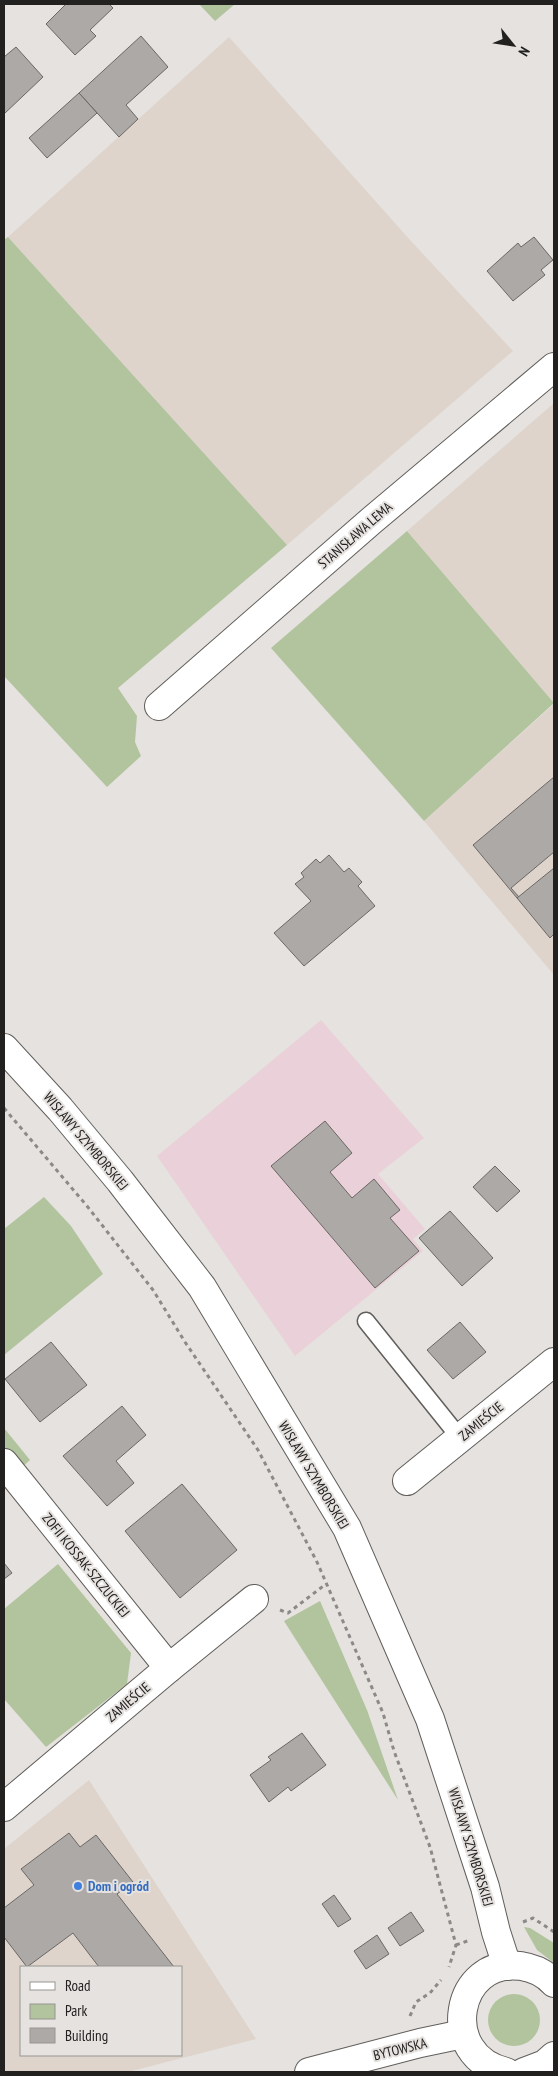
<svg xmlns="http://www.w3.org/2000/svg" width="558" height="2076" font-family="'PT Sans Narrow',sans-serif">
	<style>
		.built { fill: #ded4cc; fill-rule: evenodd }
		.education { fill: #ead1d9 }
		.green { fill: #b2c49e }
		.building { fill: #ada9a7; stroke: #6b6765 }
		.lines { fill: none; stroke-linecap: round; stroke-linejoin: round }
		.service-casing { stroke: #615e5b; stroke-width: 19 }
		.minor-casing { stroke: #615e5b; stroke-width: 30 }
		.tertiary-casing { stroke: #615e5b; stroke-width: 30 }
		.secondary-casing { stroke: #615e5b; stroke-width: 30 }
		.path { stroke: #8c8a88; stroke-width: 3; stroke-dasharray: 4 4; stroke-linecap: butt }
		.service { stroke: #fff; stroke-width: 16 }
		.minor { stroke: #fff; stroke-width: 28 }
		.tertiary { stroke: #fff; stroke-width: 28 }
		.secondary { stroke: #fff; stroke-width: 28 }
		.shop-dot { fill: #3f7fe0; stroke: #e5e2df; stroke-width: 2 }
		.labels { text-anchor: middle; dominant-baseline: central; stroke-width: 4; stroke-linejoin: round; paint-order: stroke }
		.street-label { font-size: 14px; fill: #222120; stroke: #e5e2df }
		.shop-label { font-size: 14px; font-weight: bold; fill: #366cbe; stroke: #e5e2df; text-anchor: start }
	</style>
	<rect width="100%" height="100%" fill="#e5e2df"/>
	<g class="built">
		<polygon points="229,37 411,241 513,351 287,545 8,237"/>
		<polygon points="554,403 554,703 407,531"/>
		<polygon points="554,704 554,975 424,821"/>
		<path d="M89,1780L256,2039L128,2072H4V1849ZM21,1967H181V2055H21Z"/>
	</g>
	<polygon class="education" points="321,1020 424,1138 378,1174 425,1229 413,1239 423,1251 295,1356 157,1156"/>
	<g class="green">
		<polygon points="199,4 235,4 215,21"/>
		<polygon points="8,237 287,545 118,688 137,716 135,742 141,756 107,787 4,676 4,240"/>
		<polygon points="407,531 554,703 424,821 271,648"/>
		<polygon points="44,1197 71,1226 103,1274 4,1355 4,1229"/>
		<polygon points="4,1428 30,1460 4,1483"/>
		<polygon points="58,1564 131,1653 127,1684 46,1747 4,1699 4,1609"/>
		<polygon points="320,1601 367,1710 398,1800 284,1621"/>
		<polygon points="524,1927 530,1928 554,1943 554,1963 537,1950"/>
		<circle cx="514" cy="2020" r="26"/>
	</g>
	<g class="building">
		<polygon points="66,4 109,4 113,8 90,30 96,36 75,55 46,24"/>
		<polygon points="141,36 168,67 126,105 138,119 119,137 79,93"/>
		<polygon points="16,47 43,77 4,114 4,57"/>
		<polygon points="79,93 97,113 47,158 29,138"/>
		<polygon points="534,237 553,260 541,270 545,275 513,301 487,271 518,243 521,247"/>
		<polygon points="554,777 554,852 511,888 519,897 517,898 473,845"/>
		<polygon points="329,855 344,872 349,868 362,882 358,886 375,906 304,966 274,933 311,901 295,884 304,877 301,873 316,859 320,863"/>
		<polygon points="554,868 554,934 550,938 517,898"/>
		<polygon points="325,1121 352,1153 330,1172 352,1198 374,1179 400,1210 390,1218 419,1251 375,1288 271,1166"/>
		<polygon points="495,1166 520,1191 497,1212 473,1187"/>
		<polygon points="450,1211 493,1258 462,1286 419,1238"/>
		<polygon points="460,1322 486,1352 453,1379 427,1350"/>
		<polygon points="51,1342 87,1385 40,1422 5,1379"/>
		<polygon points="122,1406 146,1435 116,1461 134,1483 107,1506 63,1456"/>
		<polygon points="182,1484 237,1550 180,1598 125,1531"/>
		<polygon points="4,1563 12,1573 4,1579"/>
		<polygon points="302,1733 326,1765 291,1791 288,1787 269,1802 250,1775 271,1760 268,1757"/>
		<polygon points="69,1833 80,1847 96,1835 133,1882 117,1894 174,1967 99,1967 73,1933 27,1967 4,1937 4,1908 34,1885 21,1869"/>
		<polygon points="334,1895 351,1919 338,1927 322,1904"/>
		<polygon points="411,1912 424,1931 400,1946 388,1928"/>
		<polygon points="377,1935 389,1954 366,1969 354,1951"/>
	</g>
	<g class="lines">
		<defs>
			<polyline id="service" points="366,1321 460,1438"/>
			<g id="minor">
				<polyline points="159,706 371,521 554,367"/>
				<polyline points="4,1463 169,1668"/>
				<polyline points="407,1481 554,1362"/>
				<polyline points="4,1807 169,1668 254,1599"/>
			</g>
			<polyline id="tertiary" points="309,2072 420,2043 463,2034"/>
			<g id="secondary">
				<polyline points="4,1048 60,1109 120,1181 202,1287 347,1528 430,1719 485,1887 496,1932 507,1966"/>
				<path d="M506,2072C437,2056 455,1957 521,1966C534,1968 545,1973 554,1983"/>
				<polyline points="524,2072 545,2064 554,2056"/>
			</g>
		</defs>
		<use href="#service" class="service-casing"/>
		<use href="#minor" class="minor-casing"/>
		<use href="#tertiary" class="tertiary-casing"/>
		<use href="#secondary" class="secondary-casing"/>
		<g class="path">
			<polyline points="4,1108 87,1206 153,1290 185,1342 258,1450 317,1562 383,1713 394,1751 430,1847 456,1945 449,1967"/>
			<polyline points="280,1610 288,1613 326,1584"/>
			<polyline points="523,1922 533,1918 554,1932"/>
			<polyline points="456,1945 470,1940"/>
			<polyline points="410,2016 416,2002 430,1993 441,1980"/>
		</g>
		<use href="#service" class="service"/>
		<use href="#minor" class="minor"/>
		<use href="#tertiary" class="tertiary"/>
		<use href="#secondary" class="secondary"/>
	</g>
	<circle class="shop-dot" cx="78" cy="1886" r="5"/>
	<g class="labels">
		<g class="street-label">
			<text transform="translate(355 535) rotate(-41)">STANISŁAWA LEMA</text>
			<text transform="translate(86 1141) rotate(50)">WISŁAWY SZYMBORSKIEJ</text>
			<text transform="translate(481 1421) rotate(-39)">ZAMIEŚCIE</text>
			<text transform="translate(314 1475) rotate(59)">WISŁAWY SZYMBORSKIEJ</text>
			<text transform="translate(86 1565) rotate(51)">ZOFII KOSSAK-SZCZUCKIEJ</text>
			<text transform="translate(128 1702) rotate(-40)">ZAMIEŚCIE</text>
			<text transform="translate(471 1847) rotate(73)">WISŁAWY SZYMBORSKIEJ</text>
			<text transform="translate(400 2049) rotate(-14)">BYTOWSKA</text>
		</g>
		<g class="shop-label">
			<text x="88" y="1886">Dom i ogród</text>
		</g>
	</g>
	<rect width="558" height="2076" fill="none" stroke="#222120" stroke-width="10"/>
	<rect x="20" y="1966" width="162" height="90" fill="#e5e2df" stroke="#979593"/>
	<rect x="30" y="1982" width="25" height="8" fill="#ffffff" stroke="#979593"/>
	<text x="65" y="1991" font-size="15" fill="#222120">Road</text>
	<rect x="30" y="2004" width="25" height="15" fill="#b2c49e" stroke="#979593"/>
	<text x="65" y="2016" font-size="15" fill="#222120">Park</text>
	<rect x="30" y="2028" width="25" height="15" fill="#ada9a7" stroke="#979593"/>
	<text x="65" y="2041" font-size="15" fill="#222120">Building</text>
	<g transform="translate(513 45) rotate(120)" stroke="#e5e2df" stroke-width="4" paint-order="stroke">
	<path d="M0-4L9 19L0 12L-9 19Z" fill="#222120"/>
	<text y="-8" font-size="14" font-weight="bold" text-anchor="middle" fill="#222120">N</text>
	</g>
</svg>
